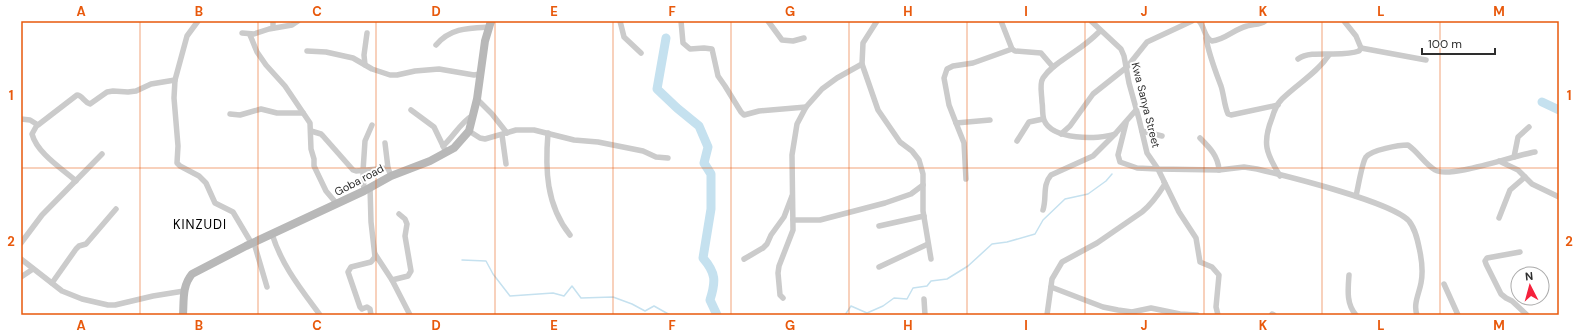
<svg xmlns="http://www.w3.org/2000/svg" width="1580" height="336" font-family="'DM Sans',sans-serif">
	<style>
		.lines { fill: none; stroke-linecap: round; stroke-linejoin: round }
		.stream { stroke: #c5e1ef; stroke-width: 1.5 }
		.river { stroke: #c5e1ef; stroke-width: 9 }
		.street { stroke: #cbcbcb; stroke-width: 5.5 }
		.secondary { stroke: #b8b8b8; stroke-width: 8 }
		.grid { fill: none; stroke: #e8590c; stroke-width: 1; stroke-opacity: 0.55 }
		.labels { text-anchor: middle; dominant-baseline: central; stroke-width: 4; stroke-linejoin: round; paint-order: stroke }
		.street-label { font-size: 11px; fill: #2e2e2e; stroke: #fff }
		.quarter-label { font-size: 13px; letter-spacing: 1px; fill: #000; stroke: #fff }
		.neatline { fill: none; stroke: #e8590c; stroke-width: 1.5 }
		.grid-label { font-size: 13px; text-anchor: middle; font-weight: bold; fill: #e8590c }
	</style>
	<rect width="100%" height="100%" fill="#fff"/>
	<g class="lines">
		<g class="stream">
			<polyline points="462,260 486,261 493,274 510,296 553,293 564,296 572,286 581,298 613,297 632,304 645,311 654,306 670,315"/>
			<polyline points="845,315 851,306 867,313 883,306 894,298 907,299 913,288 927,286 931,281 947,279 968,266 992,244 1007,242 1035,234 1043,220 1065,199 1088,194 1106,181 1112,174"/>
		</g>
		<g class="river">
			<path d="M666,38L657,89L677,108L699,126L708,147L704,163L711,174V209L703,258C716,273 716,281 710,300L717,315"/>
			<polyline points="1542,102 1559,110"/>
		</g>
		<g class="street">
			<polyline points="198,21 187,36 175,80 174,98 178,146 177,163 180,166 199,176 206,183 215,203 233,212 252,244"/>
			<polyline points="620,21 624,37 641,53"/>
			<polyline points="681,21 683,43 690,49 704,48 712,49 718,76 725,86 741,112 744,115 759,111 806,107"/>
			<polyline points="768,21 782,40 793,41 804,38"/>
			<polyline points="1001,21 1012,49 1015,51 1041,53 1053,67"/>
			<polyline points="1091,21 1121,49 1124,56 1129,83 1139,119 1147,153 1158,169 1179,212 1196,238 1200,262 1212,267 1219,275 1216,307 1218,315"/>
			<path d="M1199,21C1205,27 1204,38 1212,41C1225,40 1234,29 1247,26C1253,24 1260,25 1265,21"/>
			<polyline points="273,28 273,21"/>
			<path d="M1100,31C1092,39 1083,46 1074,52C1063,60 1051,66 1043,78C1039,84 1042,95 1042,102C1043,107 1042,115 1044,120C1052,140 1098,140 1115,134"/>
			<polyline points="242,33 254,34 269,29 292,25 298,21"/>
			<polyline points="250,35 257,52 266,65 285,86 310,123 311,149 314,159 314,166 326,191 337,204"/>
			<path d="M1206,38C1209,55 1215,70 1221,86C1224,95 1224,105 1228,114L1231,115L1278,105"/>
			<path d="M436,45C450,28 468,28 489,27"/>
			<polyline points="1361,48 1426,60"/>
			<polyline points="307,51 326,52 353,58 372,69 390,75 397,75 415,71 439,69 474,75 480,74"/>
			<path d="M1298,59C1312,49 1341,58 1359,51L1361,48L1356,36L1344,21"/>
			<polyline points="862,64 878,110 900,142 912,151 919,160 923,174 923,211 931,259"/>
			<polyline points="365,65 364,55 367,33"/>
			<polyline points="477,99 492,114 507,133"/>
			<polyline points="411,110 434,127 446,152"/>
			<polyline points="230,114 240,115 261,109 277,113 303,113"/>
			<path d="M21,119L30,120L38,125L77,95C82,95 84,102 90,104L107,92L113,91L128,92L136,91L151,84L175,80"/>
			<polyline points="990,120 956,123 949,105 944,78 947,69 953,66 973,63 1012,49"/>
			<polyline points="956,123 964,143 966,179"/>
			<path d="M1126,123L1118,155L1120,162L1137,168L1158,169L1219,170L1244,167L1257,169C1286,176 1392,202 1409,221C1416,230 1418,242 1420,252C1422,262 1423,273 1421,283C1419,294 1413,304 1417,315"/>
			<path d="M37,125L32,134C37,153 61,168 76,181"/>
			<polyline points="311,131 321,134 323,136 353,170 356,171 388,168 391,176"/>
			<polyline points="469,131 480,138 485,139 516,130 534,130 574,140 598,142 643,151 656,157 668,158"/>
			<polyline points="1142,131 1162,136"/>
			<path d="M548,133C545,169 546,205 570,235"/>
			<polyline points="1061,134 1070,126 1093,94 1127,67 1147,42 1192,21"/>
			<polyline points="502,135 506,164"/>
			<path d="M1200,138C1210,148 1218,156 1219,170"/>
			<polyline points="1017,141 1029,122 1043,119"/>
			<polyline points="385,143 388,168"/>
			<path d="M443,146C454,136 460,123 473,115"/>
			<polyline points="1514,157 1518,137 1529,127"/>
			<polyline points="1499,161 1518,170 1532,184 1559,197"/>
			<path d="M1280,176C1266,153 1262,143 1272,118C1274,111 1277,104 1282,99C1297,84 1317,73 1329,55"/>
			<polyline points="370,187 371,222 375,257 371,262 351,267 348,272 360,307 362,309 367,307 370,309 371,315"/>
			<polyline points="364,191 363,171 365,141 372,125"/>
			<path d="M1356,196C1358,188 1362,162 1366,157C1371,150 1399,145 1408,145C1418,152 1425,164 1435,170C1450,179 1515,155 1535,152"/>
			<path d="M1043,210C1047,198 1042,185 1051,175L1093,156L1115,134L1136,110"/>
			<polyline points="1499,218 1510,190 1525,177"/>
			<polyline points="793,220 820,220 885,203 911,194 923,185"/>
			<polyline points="879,226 924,216"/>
			<path d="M272,234C282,266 301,289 320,315"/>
			<polyline points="21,243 42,215 102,154"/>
			<polyline points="254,243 267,287"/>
			<polyline points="1520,252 1487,258 1485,261 1486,264 1501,294 1506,298 1512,301 1527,315"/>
			<polyline points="375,254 392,280 410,315"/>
			<polyline points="21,259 62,291 82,299 108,305 115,305 153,296 184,291"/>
			<polyline points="744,259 763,248 767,244 771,235 784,217 792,196"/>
			<polyline points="879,267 928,244"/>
			<path d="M1349,275C1348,289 1346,304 1356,315"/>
			<polyline points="21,277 33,269"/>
			<polyline points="392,280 408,276 411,271 405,236 407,224 405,219 399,214"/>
			<polyline points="52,283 76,249 79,246 86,244 116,209"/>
			<polyline points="1444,284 1458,315"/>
			<polyline points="1051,287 1103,307 1118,310 1132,312 1151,308 1180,314 1197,315"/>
			<polyline points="783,298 780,295 778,273 779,266 793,230 792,155 797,124 806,107 822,89 837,78 862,64 863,43 877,21"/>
			<polyline points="924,299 925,315"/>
			<polyline points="1272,314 1274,315"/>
			<path d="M1047,315L1052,279L1062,262L1097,243L1142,212C1152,204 1158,195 1165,184L1164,182"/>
		</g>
		<path class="secondary" d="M183,315C184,300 182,286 192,274L246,246L364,191L391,176L430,161L454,148L469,131L477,99L485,41L491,21"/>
	</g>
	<path class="grid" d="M140,21V315M258,21V315M376,21V315M495,21V315M613,21V315M731,21V315M849,21V315M967,21V315M1085,21V315M1204,21V315M1322,21V315M1440,21V315M21,168H1559"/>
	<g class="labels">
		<g class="street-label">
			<text transform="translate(1146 105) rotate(76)">Kwa Sanya Street</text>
			<text transform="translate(359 180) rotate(-28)">Goba road</text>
		</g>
		<g class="quarter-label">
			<text x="200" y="224">KINZUDI</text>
		</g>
	</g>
	<rect width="1580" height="336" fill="none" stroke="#ffffff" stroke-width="44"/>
	<g transform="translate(1530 286) rotate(354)"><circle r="19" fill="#ffffff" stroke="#ababab"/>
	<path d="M0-3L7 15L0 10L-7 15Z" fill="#f5213c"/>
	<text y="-6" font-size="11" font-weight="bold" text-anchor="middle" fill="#2e2e2e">N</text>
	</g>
	<path d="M1422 48v6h73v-6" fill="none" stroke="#2e2e2e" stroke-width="2"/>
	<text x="1428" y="48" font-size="12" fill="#2e2e2e" stroke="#ffffff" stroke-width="3" paint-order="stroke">100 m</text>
	<rect x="22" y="22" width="1536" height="292" class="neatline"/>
	<g class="grid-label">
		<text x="81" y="16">A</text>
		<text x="199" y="16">B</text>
		<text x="317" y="16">C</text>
		<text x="436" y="16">D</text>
		<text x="554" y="16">E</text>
		<text x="672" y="16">F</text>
		<text x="790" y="16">G</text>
		<text x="908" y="16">H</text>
		<text x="1026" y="16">I</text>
		<text x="1144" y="16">J</text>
		<text x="1263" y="16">K</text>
		<text x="1381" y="16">L</text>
		<text x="1499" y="16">M</text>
		<text x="11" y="100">1</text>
		<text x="1569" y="100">1</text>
		<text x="11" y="246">2</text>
		<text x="1569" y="246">2</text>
		<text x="81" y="330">A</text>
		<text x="199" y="330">B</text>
		<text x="317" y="330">C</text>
		<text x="436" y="330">D</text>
		<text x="554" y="330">E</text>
		<text x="672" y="330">F</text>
		<text x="790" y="330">G</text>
		<text x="908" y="330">H</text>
		<text x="1026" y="330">I</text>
		<text x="1144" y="330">J</text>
		<text x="1263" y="330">K</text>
		<text x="1381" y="330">L</text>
		<text x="1499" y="330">M</text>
	</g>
</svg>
